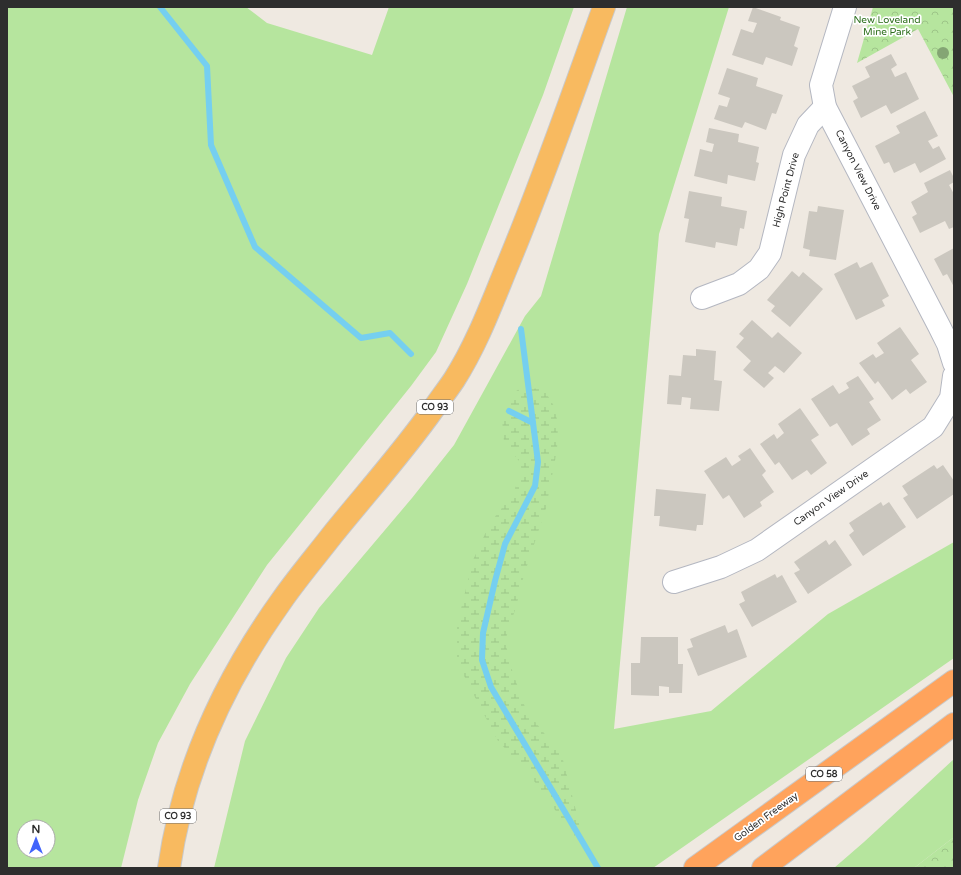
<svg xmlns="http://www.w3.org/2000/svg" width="961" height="875" font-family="'Varela Round',sans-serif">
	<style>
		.grass { fill: #b6e59e; fill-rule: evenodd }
		.wetland { fill: url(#wetland-marsh) }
		.park { fill: url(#park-crowns) }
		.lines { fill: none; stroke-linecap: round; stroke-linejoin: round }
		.stream { stroke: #75cff0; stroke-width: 6 }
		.building { fill: #cbc7bf }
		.minor-casing { stroke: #b4b7c1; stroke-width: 24 }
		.trunk-casing { stroke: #c9c9c9; stroke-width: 24 }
		.motorway-casing { stroke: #c9c9c9; stroke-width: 24 }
		.minor { stroke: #fff; stroke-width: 22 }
		.trunk { stroke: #f8ba60; stroke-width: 22 }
		.motorway { stroke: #ffa35c; stroke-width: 22 }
		.tree { fill: #84a574 }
		.labels { text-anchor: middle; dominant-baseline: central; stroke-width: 3.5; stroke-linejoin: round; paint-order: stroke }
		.shield { fill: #fff; stroke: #6d6d6d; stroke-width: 1 }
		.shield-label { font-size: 9px; font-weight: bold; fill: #2e2e2e }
		.park-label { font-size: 10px; fill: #2c6e1b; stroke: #fff }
		.street-label { font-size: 10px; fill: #2e2e2e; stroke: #fff }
	</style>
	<defs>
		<pattern id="wetland-marsh" width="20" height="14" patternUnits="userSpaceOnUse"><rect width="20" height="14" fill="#b6e59e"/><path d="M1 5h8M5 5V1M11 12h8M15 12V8" fill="none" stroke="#9dc588"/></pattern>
		<pattern id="park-crowns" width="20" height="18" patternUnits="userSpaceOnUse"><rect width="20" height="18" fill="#b6e59e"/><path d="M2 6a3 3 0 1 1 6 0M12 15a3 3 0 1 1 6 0" fill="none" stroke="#9dc588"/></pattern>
	</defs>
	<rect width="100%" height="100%" fill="#efe9e1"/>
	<g class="grass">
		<path d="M7,7H246L267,23L372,55L389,7H574L543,95L467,284L436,352L411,386L267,565L190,684L158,743L138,800L121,868H7ZM24,827H48V851H24Z"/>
		<polygon points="627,7 729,7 659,234 614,729 711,711 828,614 954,542 954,658 653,868 214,868 245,741 286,658 319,608 412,498 454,445 525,316 541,296"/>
		<polygon points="954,759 954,837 914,868 834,868 864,842"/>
	</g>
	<polygon class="wetland" points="543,388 554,406 558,424 557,450 546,508 524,575 516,607 505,641 512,670 526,710 562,756 581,830 574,836 529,774 498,741 466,680 457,660 457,625 473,560 490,523 513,494 522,470 519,461 504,442 502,419 517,390"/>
	<g class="park">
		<polygon points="873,7 954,7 954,97 918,29 857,63"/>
		<polygon points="954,837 954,868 914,868"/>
	</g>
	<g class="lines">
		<g class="stream">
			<polyline points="160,7 207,66 211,145 255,247 361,338 390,333 411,354"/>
			<polyline points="521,329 538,462 535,486 505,544 495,581 483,633 482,660 491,687 598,868"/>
			<polyline points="509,411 533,423"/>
		</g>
	</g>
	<g class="building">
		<polygon points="753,7 781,17 780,20 800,27 794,46 798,48 792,66 766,57 763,65 732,55 741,29 753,33 757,23 748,21"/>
		<polygon points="891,54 897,65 891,69 895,77 906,72 919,99 891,114 886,105 861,118 853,101 858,98 852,86 870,77 865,67"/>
		<polygon points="727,68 758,78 756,86 783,95 776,114 772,113 766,130 745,122 742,128 714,119 719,105 727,107 730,98 718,94"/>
		<polygon points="925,111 938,136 928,141 933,149 939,146 946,159 920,173 915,163 894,173 889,162 884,164 875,146 900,133 896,126"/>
		<polygon points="709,128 739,134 738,142 759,147 756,162 759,163 755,181 728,175 727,184 694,176 700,149 712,152 714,144 706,142"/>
		<polygon points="950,170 954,178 954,182 949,185 954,194 954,227 949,229 945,221 920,233 912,217 917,214 911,202 928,192 924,183"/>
		<polygon points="689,191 722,197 721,206 747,211 744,229 740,228 737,246 716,242 715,248 685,242 689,219 684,218"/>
		<polygon points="818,206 844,210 836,260 809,256 810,250 803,248 809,211 817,212"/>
		<polygon points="954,248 954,287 947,274 943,276 934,259"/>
		<polygon points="857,262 860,268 872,262 889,296 882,300 885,306 856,320 834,274"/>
		<polygon points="792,271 799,277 803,272 823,289 790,327 771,311 775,306 767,300"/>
		<polygon points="752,320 772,338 778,332 802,353 784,373 775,366 768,373 774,378 764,388 743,370 751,361 736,347 744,338 739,334"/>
		<polygon points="900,327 919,354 911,360 927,382 910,394 906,389 892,400 878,381 875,384 859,363 873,354 876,358 884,353 877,343"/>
		<polygon points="696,349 716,351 714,380 722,381 719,411 690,409 691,398 682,397 681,405 667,404 669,375 681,376 683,355 696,356"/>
		<polygon points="858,376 874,399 869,402 881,420 867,429 870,434 852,446 837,423 830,427 811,399 833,385 839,394 849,388 846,383"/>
		<polygon points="800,408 819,435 811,440 827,463 811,475 807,470 792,480 779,462 775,465 760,444 774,434 777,439 784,433 778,424"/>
		<polygon points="750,448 766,471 762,475 774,492 760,502 762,506 744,518 729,495 723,499 704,471 726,457 732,466 741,460 738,456"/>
		<polygon points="934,465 937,469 943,465 954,481 954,494 917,519 903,498 908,495 902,486"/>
		<polygon points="656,489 706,494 703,525 697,525 696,531 659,526 660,516 654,516"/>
		<polygon points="881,502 883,506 889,502 906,527 863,556 849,535 854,531 849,523"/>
		<polygon points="826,540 829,545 835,540 852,565 808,594 794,573 800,570 794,562"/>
		<polygon points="775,574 777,578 782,575 797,602 752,627 739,604 745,601 741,592"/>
		<polygon points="725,625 728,633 737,629 747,657 698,676 687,649 693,647 690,639"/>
		<polygon points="641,637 678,637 678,664 683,664 682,693 669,693 669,687 659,686 659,696 631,695 631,663 640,663"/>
	</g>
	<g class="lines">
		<defs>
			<g id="minor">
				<polyline points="845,7 821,85 825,107 939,326 948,344 954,363"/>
				<polyline points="702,298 739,284 759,269 770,253 794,155 808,125 825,107"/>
				<polyline points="674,582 721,567 757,550 933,427 951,398 954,376"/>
			</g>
			<path id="trunk" d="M169,868C183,769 224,681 282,600C298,577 316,556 333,534C367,492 403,452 434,408C441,398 448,389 454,380C477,344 492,303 508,264C543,180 573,93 604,7"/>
			<g id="motorway">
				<polyline points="695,868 954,681"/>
				<polyline points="763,868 954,724"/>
			</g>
		</defs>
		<use href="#minor" class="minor-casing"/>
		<use href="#trunk" class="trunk-casing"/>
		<use href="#motorway" class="motorway-casing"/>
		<use href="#minor" class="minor"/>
		<use href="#trunk" class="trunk"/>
		<use href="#motorway" class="motorway"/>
	</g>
	<circle class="tree" cx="943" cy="53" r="6"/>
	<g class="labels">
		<g class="shield">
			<rect x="417" y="400" width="36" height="14" rx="3"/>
			<rect x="806" y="767" width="36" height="14" rx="3"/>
			<rect x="160" y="809" width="36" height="14" rx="3"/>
		</g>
		<g class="shield-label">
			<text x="435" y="407">CO 93</text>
			<text x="824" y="774">CO 58</text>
			<text x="178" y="816">CO 93</text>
		</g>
		<g class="park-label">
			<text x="887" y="20">New Loveland<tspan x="887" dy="12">Mine Park</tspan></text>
		</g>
		<g class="street-label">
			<text transform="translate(858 170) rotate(63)">Canyon View Drive</text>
			<text transform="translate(786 190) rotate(-75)">High Point Drive</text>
			<text transform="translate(831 498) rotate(-35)">Canyon View Drive</text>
			<text transform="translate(766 817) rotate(-36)">Golden Freeway</text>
		</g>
	</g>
	<rect width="961" height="875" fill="none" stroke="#2e2e2e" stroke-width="16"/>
	<g transform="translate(36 839)"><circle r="19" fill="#ffffff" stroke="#ababab"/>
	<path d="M0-3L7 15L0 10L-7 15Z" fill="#4264fb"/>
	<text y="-6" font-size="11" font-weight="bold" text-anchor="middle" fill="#2e2e2e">N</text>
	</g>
</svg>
